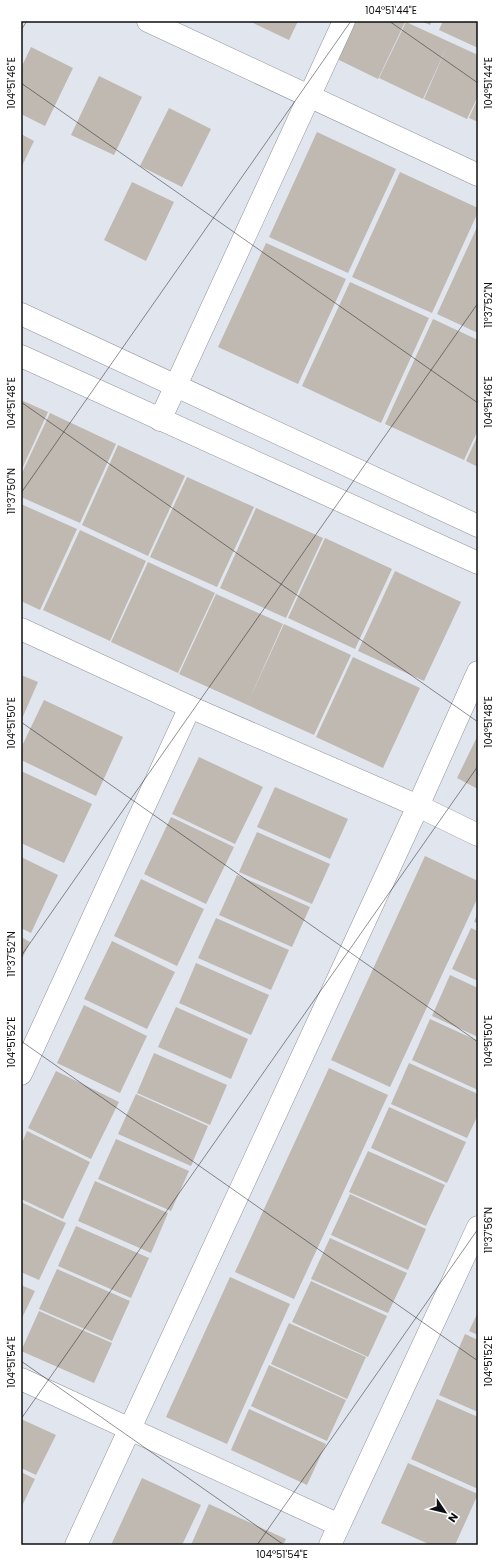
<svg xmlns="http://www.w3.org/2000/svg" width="499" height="1566" font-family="Poppins,sans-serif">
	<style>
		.building { fill: #bfb9b2 }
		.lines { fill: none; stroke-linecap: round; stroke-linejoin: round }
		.street-casing { stroke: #90949c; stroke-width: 23 }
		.street { stroke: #fff; stroke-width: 22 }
		.ticks { fill: none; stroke: #0d0e11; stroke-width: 1; stroke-opacity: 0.45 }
		.neatline { fill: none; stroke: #0d0e11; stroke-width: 1.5 }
		.ticks-label { font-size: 10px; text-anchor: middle; fill: #0d0e11 }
	</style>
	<rect width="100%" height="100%" fill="#e1e5ed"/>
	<g class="building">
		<polygon points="249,21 298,21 289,40"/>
		<polygon points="352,21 405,22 378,79 335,58"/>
		<polygon points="421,21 432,21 430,25"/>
		<polygon points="443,21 478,21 478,48 439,30"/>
		<polygon points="406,22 478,55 478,96 467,119 424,99 448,44 423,99 379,78"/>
		<polygon points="31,47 73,68 45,126 21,114 21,68"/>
		<polygon points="99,76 142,97 114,155 71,135"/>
		<polygon points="478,98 478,122 469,118"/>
		<polygon points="169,108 211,129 182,187 140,166"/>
		<polygon points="317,132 396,169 348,273 269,237"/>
		<polygon points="21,134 34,141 21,168"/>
		<polygon points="400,172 478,208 478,212 432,313 352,277"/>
		<polygon points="132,182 174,202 146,261 104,240"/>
		<polygon points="478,225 478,333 437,314"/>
		<polygon points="266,243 346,279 298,384 218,347"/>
		<polygon points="350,282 429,318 381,423 302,386"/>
		<polygon points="433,319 478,340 478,430 464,460 385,424"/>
		<polygon points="21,400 48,412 21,471"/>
		<polygon points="50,413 116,444 80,523 21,497 21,475"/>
		<polygon points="478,435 478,467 466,461"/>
		<polygon points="118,445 185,476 148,556 82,525"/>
		<polygon points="187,477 254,507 217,587 150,557"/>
		<polygon points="21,504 77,529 40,610 21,601"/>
		<polygon points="256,508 323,538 286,618 220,588"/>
		<polygon points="80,530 146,561 110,641 43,610"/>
		<polygon points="325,538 392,569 355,649 288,618"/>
		<polygon points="148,562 215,593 178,673 111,642"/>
		<polygon points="395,571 461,602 424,681 358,651"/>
		<polygon points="216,594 283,624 249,700 284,624 351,655 314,735 179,674"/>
		<polygon points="353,657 420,688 383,768 316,737"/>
		<polygon points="21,675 38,682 21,721"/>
		<polygon points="44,700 123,737 96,796 21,760 21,748"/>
		<polygon points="478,735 478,789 457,778"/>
		<polygon points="199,757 263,787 235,844 172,814"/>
		<polygon points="21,771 92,804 64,863 21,843"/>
		<polygon points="275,787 348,819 330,859 257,827"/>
		<polygon points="171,817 234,847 206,904 144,874"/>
		<polygon points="257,832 330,864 312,904 239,872"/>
		<polygon points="425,856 478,881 478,897 390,1087 331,1060"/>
		<polygon points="21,857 58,875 31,933 21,928"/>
		<polygon points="237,875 310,907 292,947 219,915"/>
		<polygon points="141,879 204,909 177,966 114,936"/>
		<polygon points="478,912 478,923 474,922"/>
		<polygon points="216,918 289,950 271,990 198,958"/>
		<polygon points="471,928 478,931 478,981 452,969"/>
		<polygon points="21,937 30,942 21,961"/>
		<polygon points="112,941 175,972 147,1029 84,999"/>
		<polygon points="196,963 269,995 251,1035 179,1003"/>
		<polygon points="450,975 478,988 478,1037 432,1016"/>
		<polygon points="84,1005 147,1036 120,1093 57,1063"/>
		<polygon points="176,1007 248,1039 231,1079 158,1047"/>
		<polygon points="430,1019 478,1041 478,1090 412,1060"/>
		<polygon points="154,1053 227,1085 210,1125 137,1093"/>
		<polygon points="409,1063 478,1094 478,1115 467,1138 391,1104"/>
		<polygon points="329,1068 388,1095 294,1299 235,1272"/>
		<polygon points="56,1071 119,1102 91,1159 28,1128"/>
		<polygon points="136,1094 208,1126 191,1166 118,1134"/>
		<polygon points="389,1107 466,1142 447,1183 371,1148"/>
		<polygon points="27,1131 90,1162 63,1219 21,1199 21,1145"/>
		<polygon points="116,1139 189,1171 171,1211 98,1179"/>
		<polygon points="368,1151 445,1185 426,1226 349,1192"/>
		<polygon points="95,1181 168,1213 151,1253 78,1221"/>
		<polygon points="350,1194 426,1229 408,1270 331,1235"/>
		<polygon points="21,1202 66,1223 39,1280 21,1272"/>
		<polygon points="76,1226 149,1258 131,1298 58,1266"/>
		<polygon points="330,1238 407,1273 388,1313 311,1279"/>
		<polygon points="57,1269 130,1301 112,1341 39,1309"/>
		<polygon points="230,1277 290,1304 227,1444 166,1417"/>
		<polygon points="311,1281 387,1316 368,1357 292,1322"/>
		<polygon points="21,1285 35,1291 21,1320"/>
		<polygon points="39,1311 112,1343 94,1383 21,1351"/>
		<polygon points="478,1312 478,1335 469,1331"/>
		<polygon points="289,1323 366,1357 347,1399 271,1364"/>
		<polygon points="465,1334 478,1340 478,1412 439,1395"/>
		<polygon points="269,1365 346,1400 327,1441 251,1406"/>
		<polygon points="437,1399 478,1417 478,1489 411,1459"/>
		<polygon points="249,1409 326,1444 307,1485 231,1450"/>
		<polygon points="21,1419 56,1435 36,1475 21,1468"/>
		<polygon points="408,1463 478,1494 455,1545 431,1545 381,1523"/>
		<polygon points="21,1472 35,1479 21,1508"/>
		<polygon points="142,1478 201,1505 182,1545 111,1545"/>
		<polygon points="209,1504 286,1539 283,1545 191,1545"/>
	</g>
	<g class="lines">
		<defs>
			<g id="street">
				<polyline points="148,21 478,175"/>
				<polyline points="21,314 478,526"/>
				<polyline points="21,356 478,563"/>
				<polyline points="160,420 344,21"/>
				<polyline points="21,629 190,707 418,806 478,835"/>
				<polyline points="21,1074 190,707"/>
				<polyline points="21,1379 339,1525"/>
				<polyline points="76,1545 418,806 478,672"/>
				<polyline points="330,1545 478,1227"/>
			</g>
		</defs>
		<use href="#street" class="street-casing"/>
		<use href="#street" class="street"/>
	</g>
	<path class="ticks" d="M389,21L478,83M21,30L27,21M21,83L478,403M21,402L478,722M21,493L351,21M21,722L478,1042M21,956L478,303M21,1041L478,1361M21,1361L284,1545M21,1419L478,766M257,1545L478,1229"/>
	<rect width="499" height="1566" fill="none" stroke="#ffffff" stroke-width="44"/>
	<g transform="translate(445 1512) rotate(125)" stroke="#ffffff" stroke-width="3" paint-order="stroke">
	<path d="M0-3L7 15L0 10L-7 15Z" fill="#0d0e11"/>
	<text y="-6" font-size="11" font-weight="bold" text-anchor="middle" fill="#0d0e11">N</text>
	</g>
	<rect x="22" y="22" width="455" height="1522" class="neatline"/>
	<g class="ticks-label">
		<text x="391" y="14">104°51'44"E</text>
		<text transform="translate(488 83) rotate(-90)" y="4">104°51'44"E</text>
		<text transform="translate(11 83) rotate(-90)" y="4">104°51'46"E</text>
		<text transform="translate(488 305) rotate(-90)" y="4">11°37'52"N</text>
		<text transform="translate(488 402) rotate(-90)" y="4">104°51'46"E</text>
		<text transform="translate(11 403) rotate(-90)" y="4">104°51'48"E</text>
		<text transform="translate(11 491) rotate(-90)" y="4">11°37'50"N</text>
		<text transform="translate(488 722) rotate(-90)" y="4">104°51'48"E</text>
		<text transform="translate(11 723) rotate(-90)" y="4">104°51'50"E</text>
		<text transform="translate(11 954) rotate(-90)" y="4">11°37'52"N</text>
		<text transform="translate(488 1041) rotate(-90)" y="4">104°51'50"E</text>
		<text transform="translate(11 1042) rotate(-90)" y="4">104°51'52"E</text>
		<text transform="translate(488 1230) rotate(-90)" y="4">11°37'56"N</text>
		<text transform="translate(488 1361) rotate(-90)" y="4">104°51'52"E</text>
		<text transform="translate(11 1362) rotate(-90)" y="4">104°51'54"E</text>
		<text x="282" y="1558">104°51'54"E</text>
	</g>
</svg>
